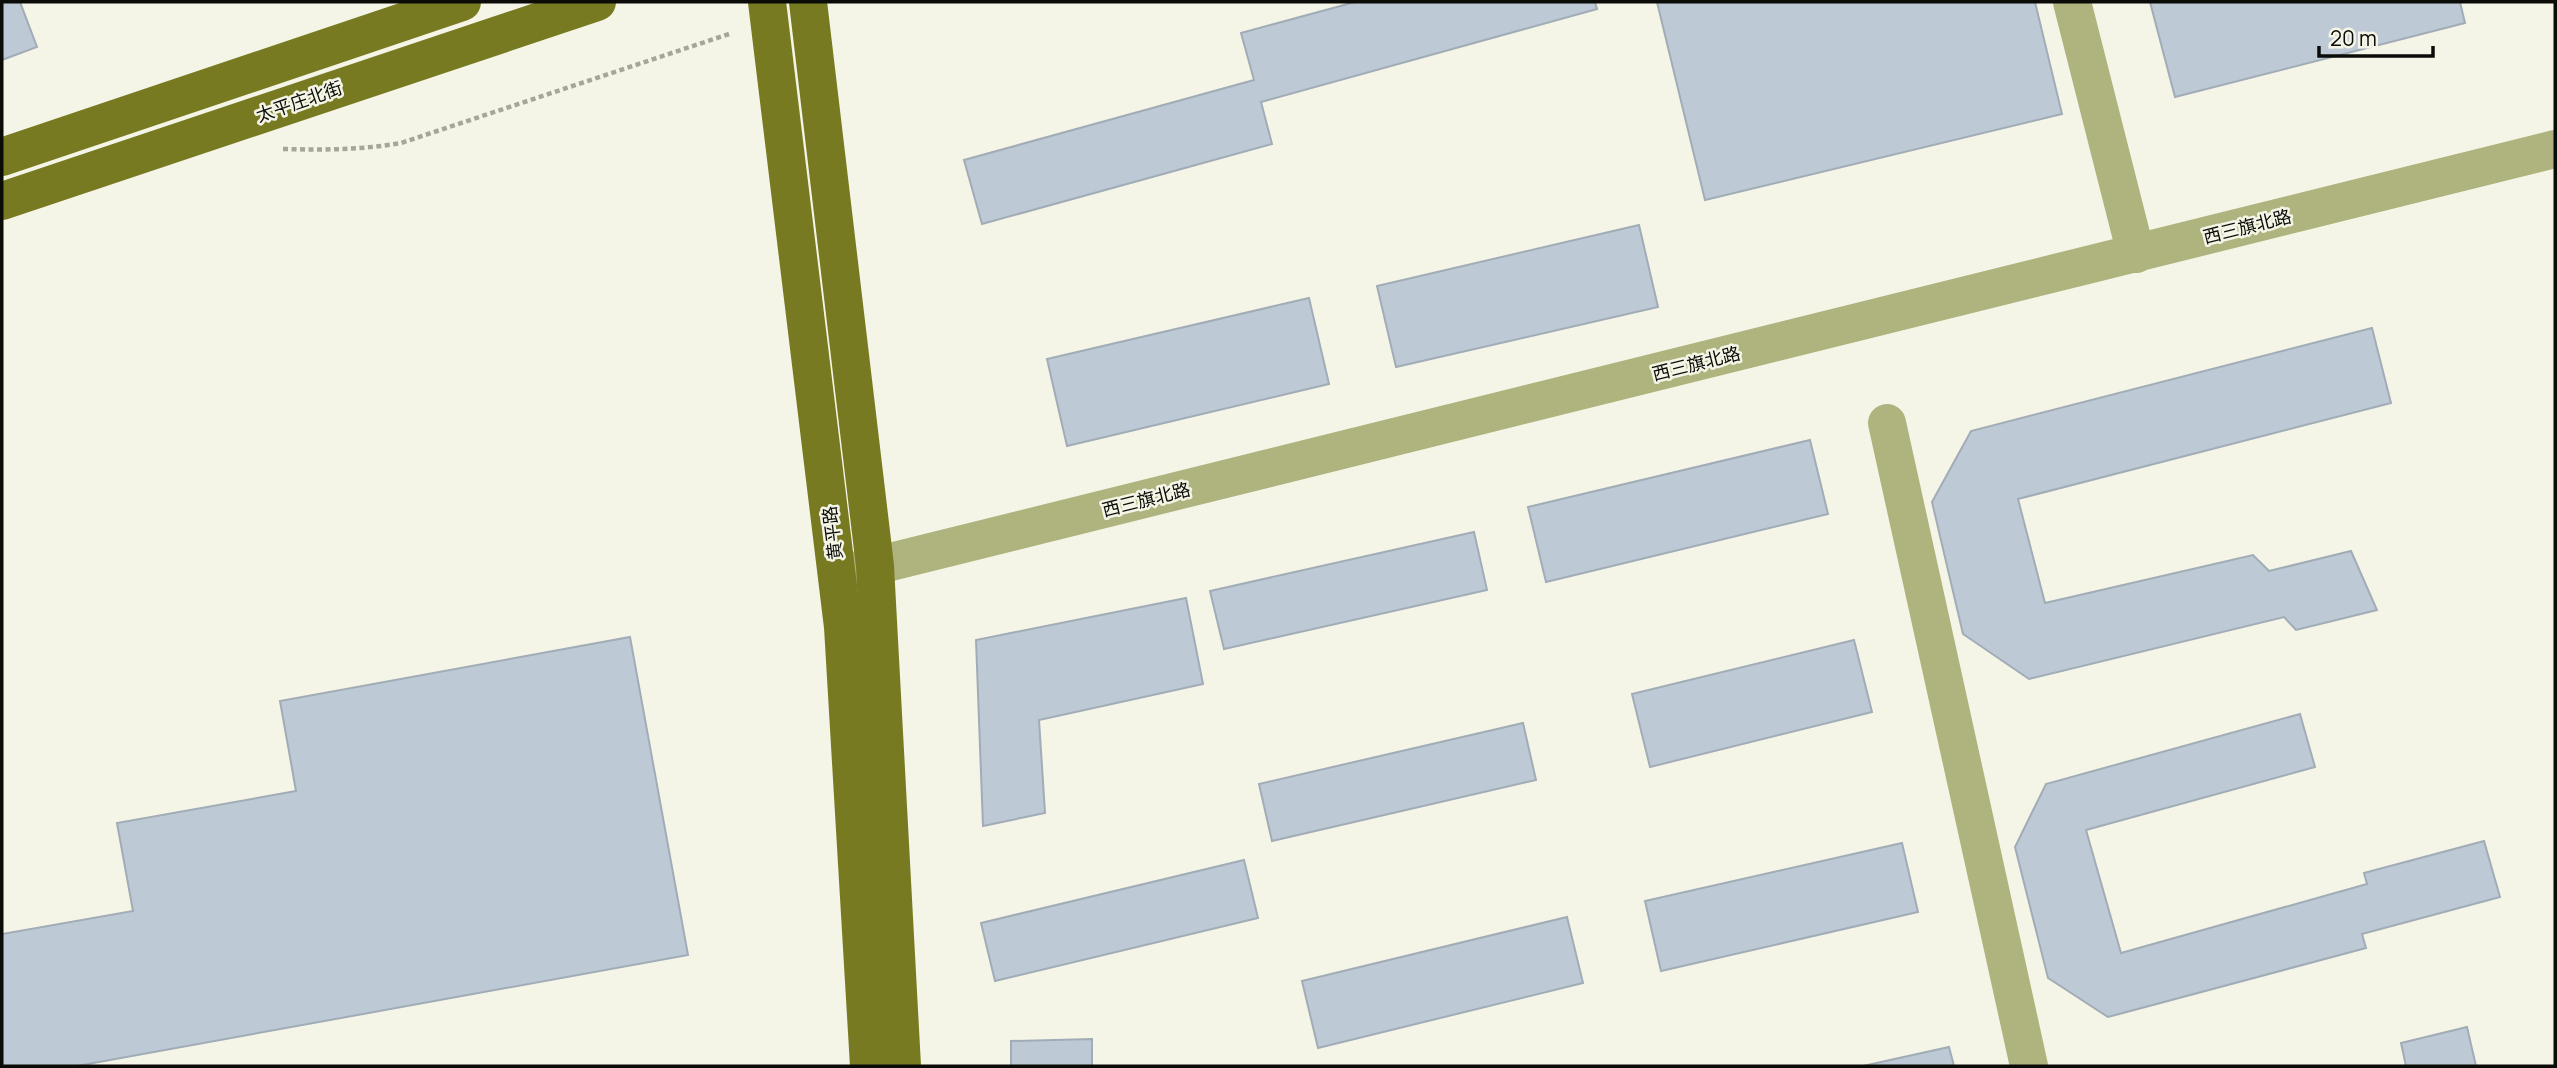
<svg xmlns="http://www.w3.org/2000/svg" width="2557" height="1068" font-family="Manrope,'Noto Sans SC',sans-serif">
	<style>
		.building { fill: #bdc9d4; stroke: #a1acb7; stroke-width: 2 }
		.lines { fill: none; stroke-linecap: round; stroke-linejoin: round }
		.path { stroke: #a5a69a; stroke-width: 4.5; stroke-dasharray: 5 3.5; stroke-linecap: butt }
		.minor { stroke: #afb37e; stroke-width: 38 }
		.major { stroke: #777a21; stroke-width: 38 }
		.labels { text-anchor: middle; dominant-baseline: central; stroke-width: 5; stroke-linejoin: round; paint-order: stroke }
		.street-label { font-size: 18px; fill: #0b0c07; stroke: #f4f5e6 }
	</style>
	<rect width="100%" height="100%" fill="#f4f5e6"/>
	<g class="building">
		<polygon points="2,2 20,2 37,47 2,60"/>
		<polygon points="1355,2 1595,2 1597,9 1261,102 1272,144 982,224 964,160 1254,80 1241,33"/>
		<polygon points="1657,2 2035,2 2062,114 1705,200"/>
		<polygon points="2150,2 2460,2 2465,23 2175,97"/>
		<polygon points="1639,225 1658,307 1396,367 1377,286"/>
		<polygon points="1309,298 1329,384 1067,446 1047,359"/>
		<polygon points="2372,328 2391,403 2018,499 2045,603 2253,555 2269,571 2351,551 2377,610 2296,630 2284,617 2029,679 1963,634 1932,502 1971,431"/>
		<polygon points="1810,440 1828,514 1546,582 1528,507"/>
		<polygon points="1474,532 1487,590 1224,649 1210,591"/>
		<polygon points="1186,598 1203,684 1039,720 1045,813 983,826 976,640"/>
		<polygon points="630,637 688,955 77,1066 2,1066 2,934 133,911 117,823 296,791 280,701"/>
		<polygon points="1854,640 1872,712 1650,767 1632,694"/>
		<polygon points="2300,714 2315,767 2086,830 2121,953 2367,884 2364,873 2484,841 2500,897 2362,934 2366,948 2108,1017 2048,978 2015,847 2046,784"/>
		<polygon points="1523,723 1536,780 1272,841 1259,784"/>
		<polygon points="1902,843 1918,912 1661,971 1645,901"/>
		<polygon points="1244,860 1258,918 995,981 981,923"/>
		<polygon points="1567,917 1583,983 1318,1048 1302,981"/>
		<polygon points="2467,1027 2476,1066 2404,1066 2406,1066 2401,1043"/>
		<polygon points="1092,1039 1092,1066 1011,1066 1011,1041"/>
		<polygon points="1949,1047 1954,1066 1863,1066"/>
	</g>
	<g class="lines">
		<path class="path" d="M283,149C323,150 361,150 401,143L732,33"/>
		<g class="minor">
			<polyline points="2072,2 2136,254"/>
			<polyline points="1887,423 2029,1066"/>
			<polyline points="842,574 2555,149"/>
		</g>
		<g class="major">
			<polyline points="767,2 843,627 869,1066"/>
			<polyline points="808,2 875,566 902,1066"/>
			<polyline points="2,157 462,2"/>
			<polyline points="2,201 597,2"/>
		</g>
	</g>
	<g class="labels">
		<g class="street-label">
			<text transform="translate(299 101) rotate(-19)">太平庄北街</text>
			<text transform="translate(2247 226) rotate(-14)">西三旗北路</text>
			<text transform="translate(1696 363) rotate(-14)">西三旗北路</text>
			<text transform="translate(1146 499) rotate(-14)">西三旗北路</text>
			<text transform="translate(832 533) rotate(-97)">黄平路</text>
		</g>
	</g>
	<rect width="2557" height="1068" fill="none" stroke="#0b0c07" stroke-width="7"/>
	<path d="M2319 46v10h114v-10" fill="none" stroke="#0b0c07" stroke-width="3.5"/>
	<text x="2330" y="46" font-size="21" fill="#0b0c07" stroke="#f4f5e6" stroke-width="5" paint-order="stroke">20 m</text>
</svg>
